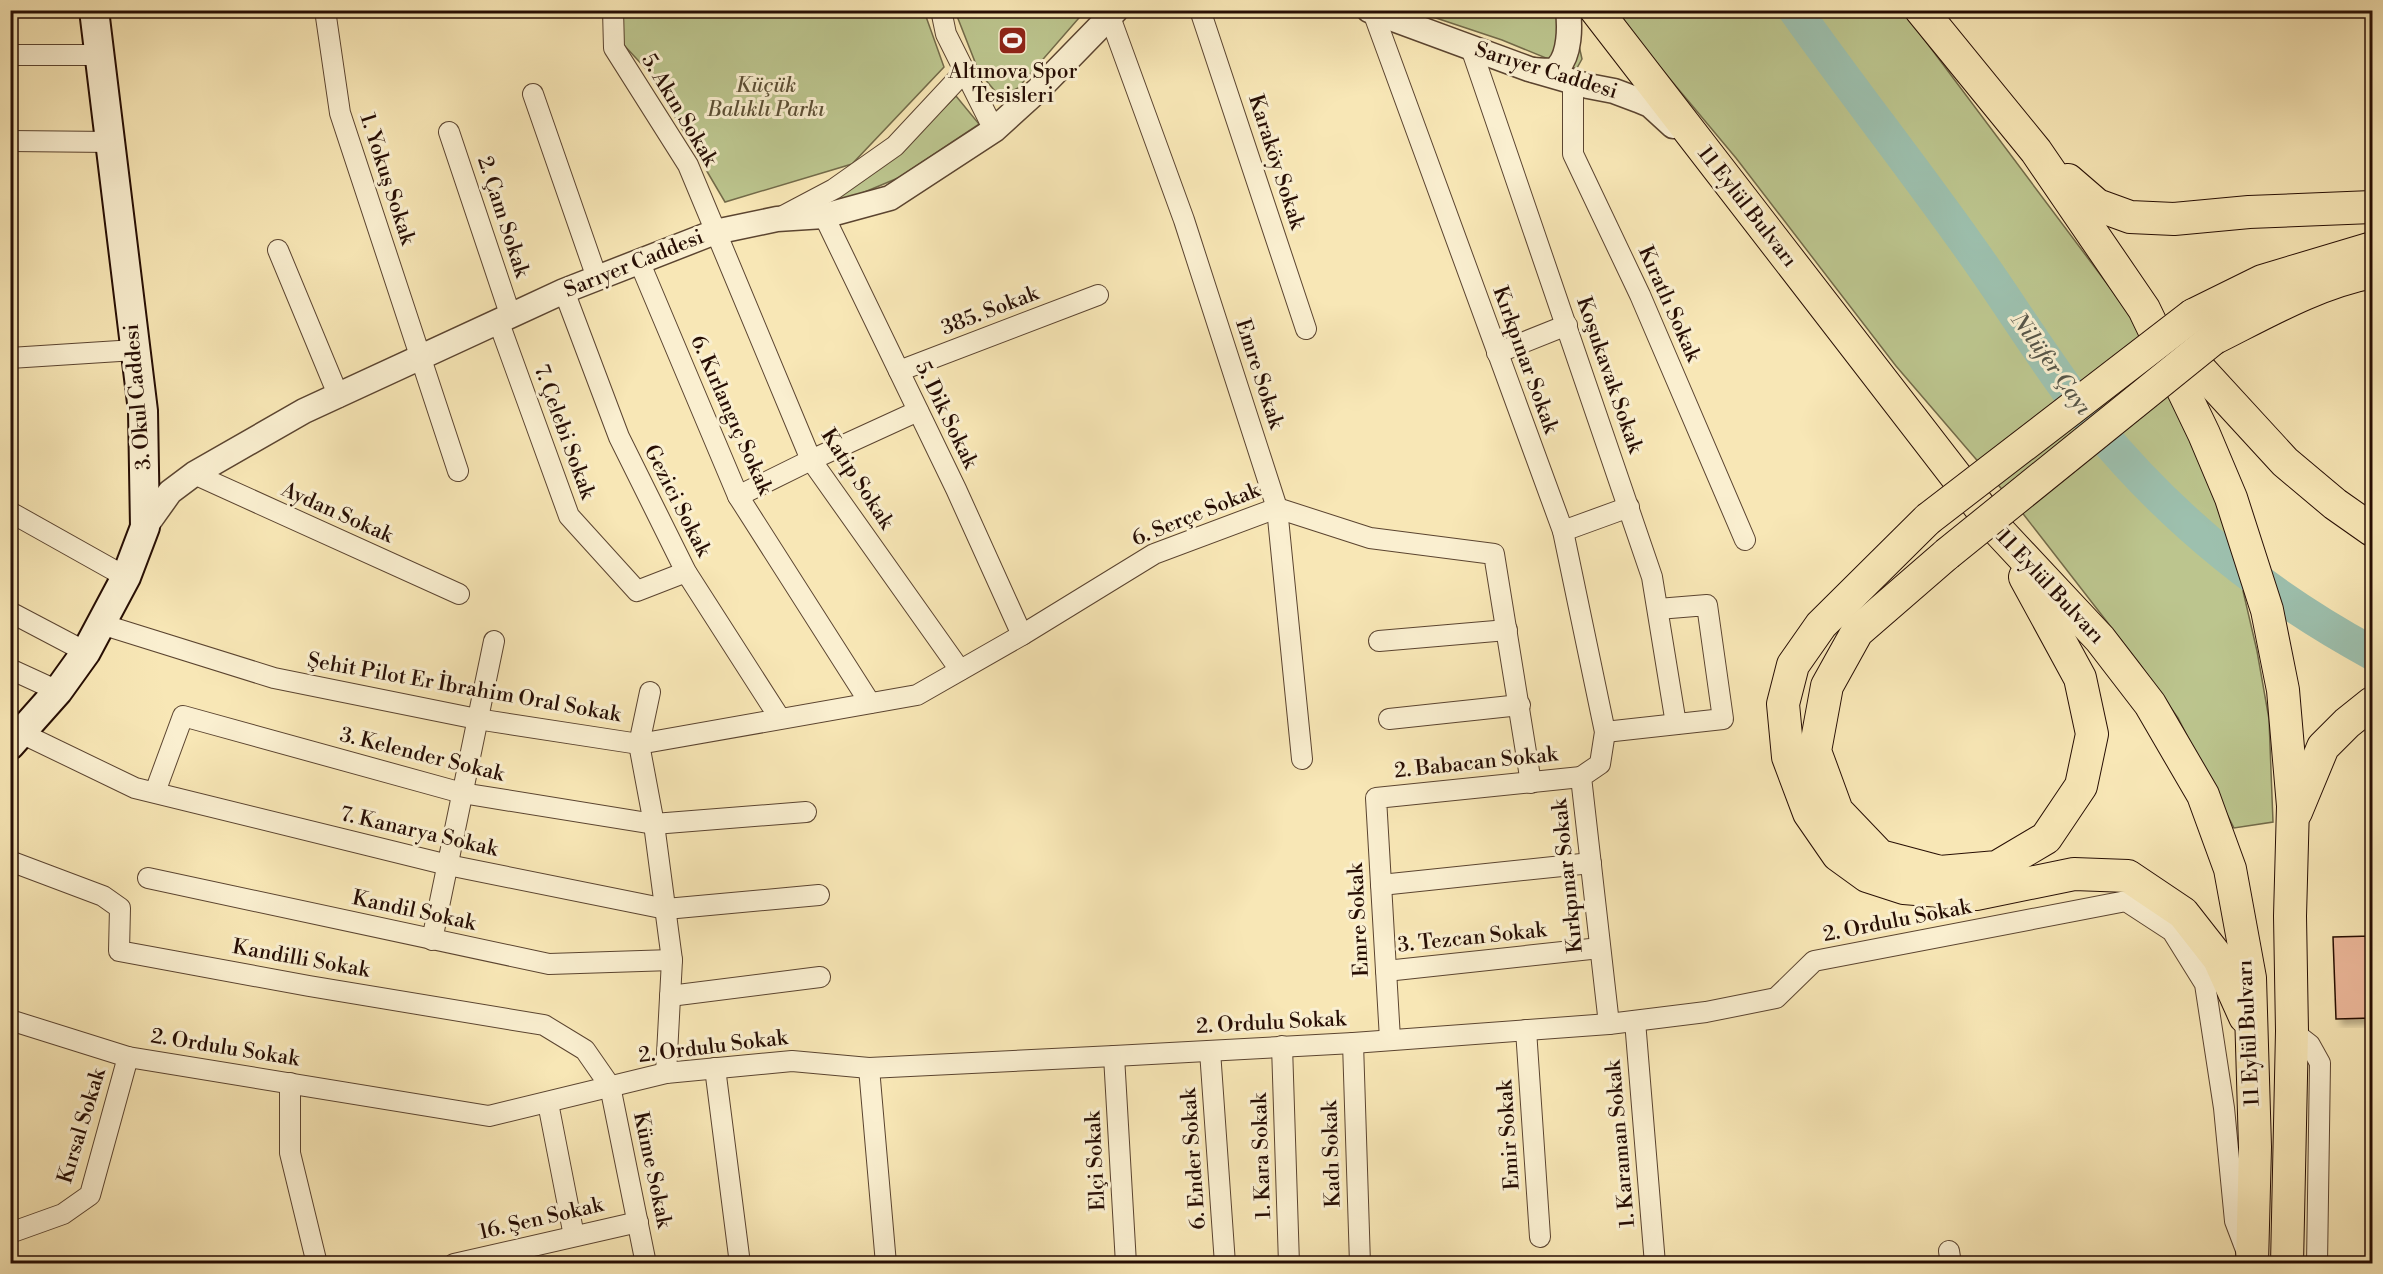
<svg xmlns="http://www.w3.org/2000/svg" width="2383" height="1274" font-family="'Libre Bodoni',serif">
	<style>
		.green { fill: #bcc58e; stroke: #726a49; stroke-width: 1.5 }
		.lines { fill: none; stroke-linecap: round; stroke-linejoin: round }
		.river { stroke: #9dc0ae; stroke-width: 34 }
		.building { fill: #eeb99c; stroke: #270e04; stroke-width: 1.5; filter: url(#shadow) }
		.minor-casing { stroke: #5b4430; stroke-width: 22 }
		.tertiary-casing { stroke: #5b4430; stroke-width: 27 }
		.secondary-casing { stroke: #270e04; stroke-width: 32 }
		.primary-casing { stroke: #270e04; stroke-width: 34 }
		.minor { stroke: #faefd0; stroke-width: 20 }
		.tertiary { stroke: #faefd0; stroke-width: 24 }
		.secondary { stroke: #faefd0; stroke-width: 28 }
		.primary { stroke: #f8e7b6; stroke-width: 32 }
		.primary-bridge-casing { stroke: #270e04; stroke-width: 34; stroke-linecap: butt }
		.primary-bridge { stroke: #f8e7b6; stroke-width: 32 }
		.labels { text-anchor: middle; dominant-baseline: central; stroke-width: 6; stroke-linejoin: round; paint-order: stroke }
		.street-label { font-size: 21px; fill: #270e04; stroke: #faefd0 }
		.poi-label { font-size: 21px; fill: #270e04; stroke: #faefd0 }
		.park-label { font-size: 21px; font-style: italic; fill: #5b4e34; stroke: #faefd0 }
		.water-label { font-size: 22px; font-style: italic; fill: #565548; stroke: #faefd0 }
	</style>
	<defs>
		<filter id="shadow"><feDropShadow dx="5.5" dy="5.5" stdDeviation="3" flood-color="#0004"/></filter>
	</defs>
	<rect width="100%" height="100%" fill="#f8e7b6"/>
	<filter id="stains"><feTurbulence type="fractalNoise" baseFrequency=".00333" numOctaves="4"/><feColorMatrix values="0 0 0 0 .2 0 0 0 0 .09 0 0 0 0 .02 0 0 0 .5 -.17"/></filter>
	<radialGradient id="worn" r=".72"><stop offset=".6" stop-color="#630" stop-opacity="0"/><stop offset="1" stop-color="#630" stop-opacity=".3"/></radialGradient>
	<g class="green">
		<polygon points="619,11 924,11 944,67 852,164 725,202 648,71 621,42"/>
		<polygon points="955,11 1085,11 1018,88 1000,97 979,72"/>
		<polygon points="1415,11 1556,11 1578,41 1582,59 1577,68 1568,67 1502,40"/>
		<polygon points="1613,11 1903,11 2126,309 2157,368 2214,494 2237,565 2257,651 2269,719 2273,822 2234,828 2178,718 2139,663 2024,515 1896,366 1736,158"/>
		<polygon points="956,96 979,124 898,178 836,204 832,199 897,155"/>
	</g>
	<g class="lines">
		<path class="river" d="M1795,10C1851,89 1911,165 1967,244C2010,303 2048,368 2094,425C2171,519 2265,595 2372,653"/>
	</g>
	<polygon class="building" points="2372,936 2372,1018 2336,1019 2333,937"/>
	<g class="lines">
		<defs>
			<g id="minor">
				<polyline points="325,10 340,113 458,471"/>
				<polyline points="613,10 614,48 688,165 811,460 960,670"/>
				<polyline points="941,10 946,34 994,130"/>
				<polyline points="1200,10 1306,329"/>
				<polyline points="1373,12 1563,531 1605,732 1600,764 1581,777 1609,1024"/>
				<polyline points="1110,17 1184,220 1277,508 1302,759"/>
				<polyline points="1471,48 1652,577 1676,724"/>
				<polyline points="10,55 101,55"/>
				<polyline points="1573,82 1573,154 1640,295 1745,540"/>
				<polyline points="533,94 597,278"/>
				<polyline points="449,132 511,317"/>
				<polyline points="10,141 111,142"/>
				<polyline points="824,216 956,489 1022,635"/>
				<polyline points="781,217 834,189 895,146 965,71"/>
				<polyline points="278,250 339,397"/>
				<polyline points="639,261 738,496 870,703"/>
				<polyline points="564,291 619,437 686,572 779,717"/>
				<polyline points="499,323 569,516 637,591 686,572"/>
				<polyline points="1497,353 1567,325"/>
				<polyline points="10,358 135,350"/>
				<polyline points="899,371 1098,295"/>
				<polyline points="194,474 459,594"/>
				<polyline points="738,496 811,460 918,411"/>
				<polyline points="10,512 126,577"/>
				<polyline points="1563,531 1629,507"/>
				<polyline points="10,612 86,652"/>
				<polyline points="101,624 274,678 477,719 639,744 917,695 1022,635 1154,554 1277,508 1370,538 1494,554 1531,783"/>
				<polyline points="1379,641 1507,630"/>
				<polyline points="10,669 58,691"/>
				<polyline points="650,692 639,744 654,824 672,960 666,1073"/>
				<polyline points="1389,719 1520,705"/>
				<polyline points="1605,732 1723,719 1707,605 1658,609"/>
				<polyline points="21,733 135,788 448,865 666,909 819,895"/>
				<polyline points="155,792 183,716 462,793 654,824 806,812"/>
				<polyline points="10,861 103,896 120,908 119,951 309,986 544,1025 585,1050 610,1086 646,1264"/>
				<polyline points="148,878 549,964 672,960"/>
				<polyline points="1381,885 1591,863"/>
				<polyline points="432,940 494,641"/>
				<polyline points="1386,971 1600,948"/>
				<polyline points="670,996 820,977"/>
				<polyline points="10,1020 128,1057 489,1116 666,1073 792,1061 869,1068 1114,1056 1353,1043 1609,1024 1706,1012 1776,998 1814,961 2126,901 2172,931 2205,984 2224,1108 2235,1221 2246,1250"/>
				<polyline points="1635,1021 1655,1264"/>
				<polyline points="1526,1030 1540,1237"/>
				<polyline points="2292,1031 2310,1045 2320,1063 2317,1264"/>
				<polyline points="1390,1039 1376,798 1581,777"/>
				<polyline points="1353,1043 1360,1264"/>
				<polyline points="1282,1046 1289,1264"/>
				<polyline points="1210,1051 1225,1264"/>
				<polyline points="1114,1056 1126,1264"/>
				<polyline points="715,1068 740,1264"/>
				<polyline points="869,1068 886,1264"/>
				<polyline points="290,1083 290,1153 317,1264"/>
				<polyline points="548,1103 574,1236"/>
				<polyline points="10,1233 63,1214 90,1195 128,1057"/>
				<polyline points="1949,1251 1951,1264"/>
				<polyline points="454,1264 638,1222"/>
			</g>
			<g id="tertiary">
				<polyline points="1369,10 1529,69 1588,86 1614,91 1638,100 1650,105 1673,126"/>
				<path d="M1534,70C1541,70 1552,73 1558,67C1570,54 1570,27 1568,10"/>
				<polyline points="145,527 170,492 194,474 304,411 564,291 715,232 777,219 824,216 890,198 994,130 1038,90 1116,10"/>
			</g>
			<polyline id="secondary" points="10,745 58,691 86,652 126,577 145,527 143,411 94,10"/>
			<g id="primary">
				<polyline points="1596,10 1996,528 2100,639 2150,704 2203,795 2230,869 2250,978 2255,1147 2252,1264"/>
				<polyline points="1921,10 2036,151 2144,309 2204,434 2231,498 2267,610 2283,690 2293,806 2290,916 2292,1031 2287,1264"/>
				<polyline points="2068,180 2097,205 2130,217 2174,219 2249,212 2372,207"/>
				<polyline points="2193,315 2262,281 2372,248"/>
				<polyline points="2172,339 2285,462 2335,504 2372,530"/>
				<path d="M2213,339C2265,313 2316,283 2372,272"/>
				<polyline points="1928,519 1821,625 1793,665 1783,704 1788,757 1809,813 1838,855 1867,876 1904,888 1976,894 2074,874 2128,876 2183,913 2219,959 2245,1017"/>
				<polyline points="1947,554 1857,632 1827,686 1815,751 1837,811 1880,856 1940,872 1997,867 2046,838 2081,786 2092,734 2080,678 2025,577"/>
				<polyline points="2296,812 2323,747 2347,723 2372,703"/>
			</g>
		</defs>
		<use href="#minor" class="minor-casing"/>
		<use href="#tertiary" class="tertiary-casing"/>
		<use href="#secondary" class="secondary-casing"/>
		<use href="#primary" class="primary-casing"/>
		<use href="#minor" class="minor"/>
		<use href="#tertiary" class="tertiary"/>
		<use href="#secondary" class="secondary"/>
		<use href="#primary" class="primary"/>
		<defs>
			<g id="primary-bridge">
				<polyline points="1928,519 2193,315"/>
				<polyline points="1947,554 2213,339"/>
			</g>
		</defs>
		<use href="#primary-bridge" class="primary-bridge-casing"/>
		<use href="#primary-bridge" class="primary-bridge"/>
	</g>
	<defs>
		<symbol id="stadium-square" viewBox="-11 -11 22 22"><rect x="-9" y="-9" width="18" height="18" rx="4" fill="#8f2418" stroke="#faefd0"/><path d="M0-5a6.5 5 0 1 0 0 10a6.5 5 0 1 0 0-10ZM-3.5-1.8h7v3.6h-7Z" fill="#fff"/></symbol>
	</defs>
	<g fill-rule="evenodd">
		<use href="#stadium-square" x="996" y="24" width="33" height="33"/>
	</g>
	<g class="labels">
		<g class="street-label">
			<text transform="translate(1546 71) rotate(17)">Sarıyer Caddesi</text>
			<text transform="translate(679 110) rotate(59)">5. Akın Sokak</text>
			<text transform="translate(1276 162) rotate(72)">Karaköy Sokak</text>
			<text transform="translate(387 179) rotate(72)">1. Yokuş Sokak</text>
			<text transform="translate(1747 207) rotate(52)">11 Eylül Bulvarı</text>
			<text transform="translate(503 217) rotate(72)">2. Çam Sokak</text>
			<text transform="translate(634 264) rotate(-22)">Sarıyer Caddesi</text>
			<text transform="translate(1669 304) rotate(66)">Kıratlı Sokak</text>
			<text transform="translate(990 311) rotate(-21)">385. Sokak</text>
			<text transform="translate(1525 360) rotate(70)">Kırkpınar Sokak</text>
			<text transform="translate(1259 374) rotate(72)">Emre Sokak</text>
			<text transform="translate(1609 375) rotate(71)">Koşukavak Sokak</text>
			<text transform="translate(138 397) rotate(-95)">3. Okul Caddesi</text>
			<text transform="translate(731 415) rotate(66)">6. Kırlangıç Sokak</text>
			<text transform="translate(946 415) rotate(64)">5. Dik Sokak</text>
			<text transform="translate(564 432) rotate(70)">7. Çelebi Sokak</text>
			<text transform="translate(857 479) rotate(57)">Katip Sokak</text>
			<text transform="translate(677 501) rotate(63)">Gezici Sokak</text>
			<text transform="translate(337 513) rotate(24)">Aydan Sokak</text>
			<text transform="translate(1196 515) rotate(-22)">6. Serçe Sokak</text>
			<text transform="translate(2050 587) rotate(47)">11 Eylül Bulvarı</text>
			<text transform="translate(464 688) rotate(10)">Şehit Pilot Er İbrahim Oral Sokak</text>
			<text transform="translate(422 755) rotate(14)">3. Kelender Sokak</text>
			<text transform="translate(1476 763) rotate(-6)">2. Babacan Sokak</text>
			<text transform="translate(419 832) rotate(13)">7. Kanarya Sokak</text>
			<text transform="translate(1568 876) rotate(-96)">Kırkpınar Sokak</text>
			<text transform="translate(414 911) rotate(12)">Kandil Sokak</text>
			<text transform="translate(1359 920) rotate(-93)">Emre Sokak</text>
			<text transform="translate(1897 921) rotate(-11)">2. Ordulu Sokak</text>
			<text transform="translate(1472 938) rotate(-6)">3. Tezcan Sokak</text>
			<text transform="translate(301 959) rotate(10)">Kandilli Sokak</text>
			<text transform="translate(1271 1023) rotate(-3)">2. Ordulu Sokak</text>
			<text transform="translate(2249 1033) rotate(-93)">11 Eylül Bulvarı</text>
			<text transform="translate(713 1047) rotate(-7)">2. Ordulu Sokak</text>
			<text transform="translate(225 1048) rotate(9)">2. Ordulu Sokak</text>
			<text transform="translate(82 1126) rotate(-73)">Kırsal Sokak</text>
			<text transform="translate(1509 1135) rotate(-94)">Emir Sokak</text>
			<text transform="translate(1621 1144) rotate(-95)">1. Karaman Sokak</text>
			<text transform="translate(1332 1154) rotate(-92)">Kadı Sokak</text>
			<text transform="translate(1262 1156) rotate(-92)">1. Kara Sokak</text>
			<text transform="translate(1194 1159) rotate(-94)">6. Ender Sokak</text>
			<text transform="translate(1096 1161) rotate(-93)">Elçi Sokak</text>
			<text transform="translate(652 1170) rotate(78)">Küme Sokak</text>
			<text transform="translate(541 1219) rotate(-13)">16. Şen Sokak</text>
		</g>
		<g class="poi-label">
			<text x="1013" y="72">Altınova Spor<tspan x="1013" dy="24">Tesisleri</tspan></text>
		</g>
		<g class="park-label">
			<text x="766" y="86">Küçük<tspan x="766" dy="24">Balıklı Parkı</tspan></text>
		</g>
		<g class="water-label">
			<text transform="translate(2051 364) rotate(54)">Nilüfer Çayı</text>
		</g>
	</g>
	<rect width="2383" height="1274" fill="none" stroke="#f8e7b6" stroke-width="36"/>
	<rect x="12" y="12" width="2359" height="1250" fill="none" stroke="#270e04" stroke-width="3"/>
	<rect x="18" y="18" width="2347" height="1238" fill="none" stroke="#270e04" stroke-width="1.5"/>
	<rect width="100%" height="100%" filter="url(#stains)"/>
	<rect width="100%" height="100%" fill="url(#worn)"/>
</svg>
